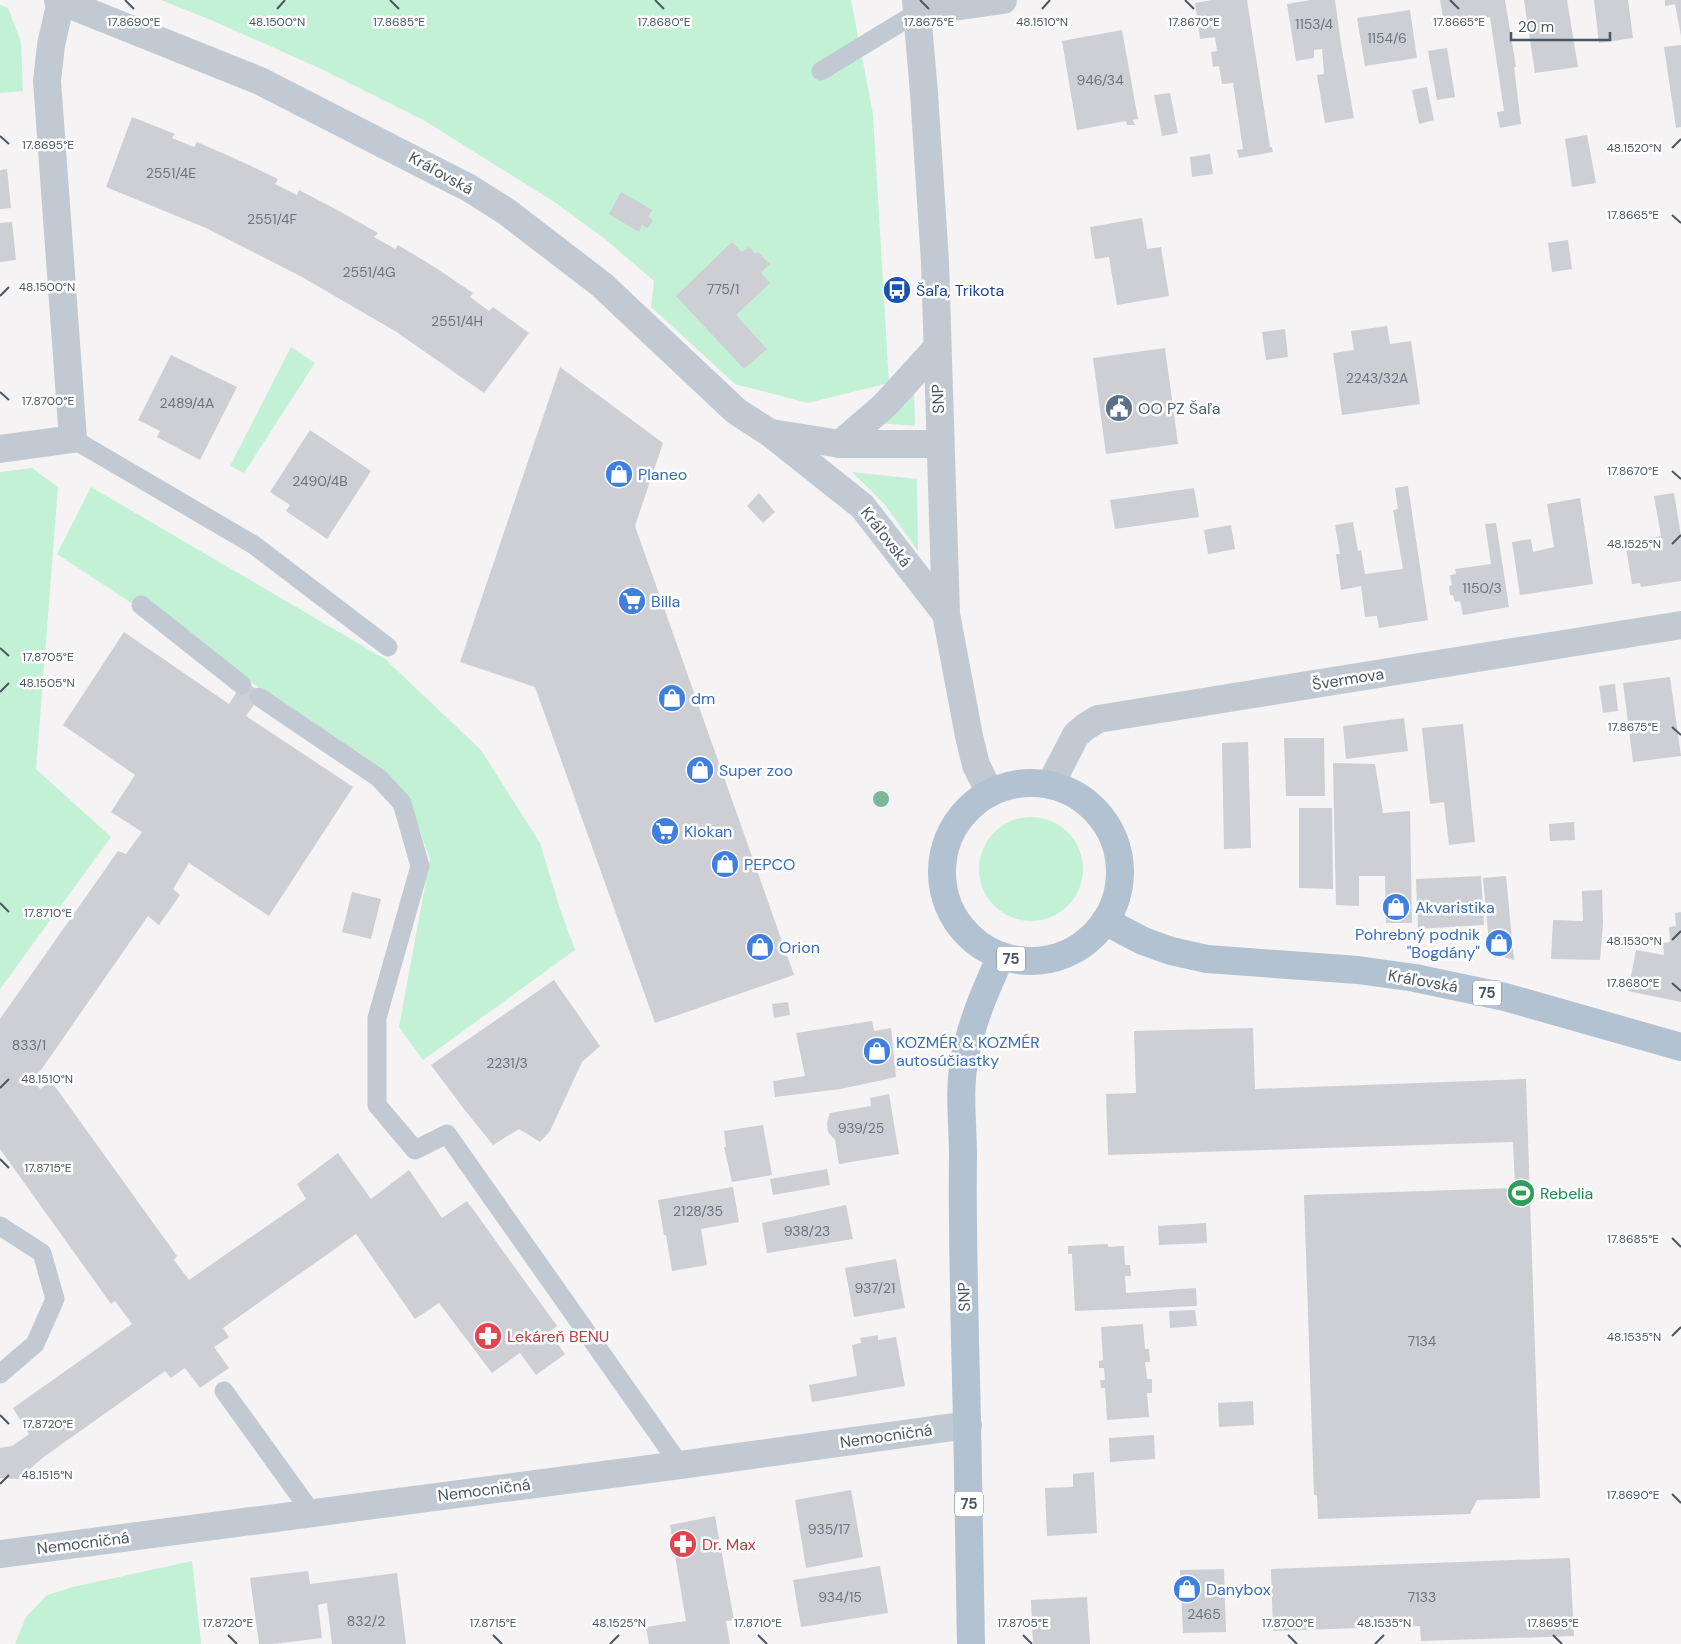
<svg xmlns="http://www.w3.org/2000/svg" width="1681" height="1644" font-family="'DM Sans',sans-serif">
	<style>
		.green { fill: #c3f1d5 }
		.building { fill: #cdcfd5 }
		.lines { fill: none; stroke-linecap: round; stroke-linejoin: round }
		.lane { stroke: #c1cad2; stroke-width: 19 }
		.street { stroke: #c1cad2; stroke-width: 28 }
		.primary { stroke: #b3c2d1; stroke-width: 28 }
		.tree { fill: #7bb799 }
		.ticks { fill: none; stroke: #4a5661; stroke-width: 2 }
		.labels { text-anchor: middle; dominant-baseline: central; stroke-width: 5; stroke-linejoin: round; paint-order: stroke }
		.number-label { font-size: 14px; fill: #6b747e }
		.shield { fill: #fff; stroke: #808990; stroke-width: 1 }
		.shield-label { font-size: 15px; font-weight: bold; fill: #4a5661 }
		.street-label { font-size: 16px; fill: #4a5661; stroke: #fff }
		.transit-label { font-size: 16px; fill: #164399; stroke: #fff; text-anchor: start }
		.service-label { font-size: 16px; fill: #4e5e75; stroke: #fff; text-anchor: start }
		.shop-label { font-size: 16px; fill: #366cbe; stroke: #fff; text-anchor: start }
		.leisure-label { font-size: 16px; fill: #27864d; stroke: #fff; text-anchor: start }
		.health-label { font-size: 16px; fill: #be3a42; stroke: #fff; text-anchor: start }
		.ticks-label { font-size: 12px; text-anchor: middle; fill: #4a5661; stroke: #fff; stroke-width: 5; stroke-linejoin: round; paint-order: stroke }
	</style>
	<rect width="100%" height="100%" fill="#f5f3f3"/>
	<g class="green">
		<polygon points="161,0 851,0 873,114 889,383 808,403 735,384 651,307 654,281 605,239 553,201 425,121 317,67 211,20"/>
		<polygon points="0,5 8,8 21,42 23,91 0,93"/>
		<polygon points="291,347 315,363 244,473 230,466"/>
		<polygon points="914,390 915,426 878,423"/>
		<polygon points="32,468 58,487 36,769 111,837 0,989 0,472"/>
		<polygon points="852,472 917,479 918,551 886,506"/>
		<polygon points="91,487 385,659 481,750 540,843 560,909 575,950 423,1060 399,1027 430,859 407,795 377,765 57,554"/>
		<circle cx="1031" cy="869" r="52"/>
		<polygon points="192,1561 201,1644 15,1644 26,1617 47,1595 73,1587"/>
	</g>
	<g class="building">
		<polygon points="1212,0 1247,0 1270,147 1272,147 1273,152 1239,158 1237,150 1243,149 1233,83 1222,84 1219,66 1213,67 1211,52 1217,51 1215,37 1200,39 1195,3"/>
		<polygon points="1311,0 1335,0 1341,44 1354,118 1325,123 1317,75 1324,74 1322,49 1314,50 1314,58 1296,61 1287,4"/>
		<polygon points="1440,0 1505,0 1516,67 1514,67 1521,124 1500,128 1497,112 1504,111 1490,17 1444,24"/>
		<polygon points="1524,0 1567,0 1578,67 1535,73"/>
		<polygon points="1594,0 1628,0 1633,38 1599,43"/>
		<polygon points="1665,0 1681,0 1681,36 1675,4 1665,6"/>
		<polygon points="1410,10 1417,58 1365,66 1357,18"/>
		<polygon points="1122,30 1138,119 1133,120 1135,125 1127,125 1126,121 1077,130 1062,41"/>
		<polygon points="1681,45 1681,127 1676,128 1664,47"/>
		<polygon points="1447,48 1455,97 1437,100 1428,51"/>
		<polygon points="1427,87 1434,120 1419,124 1412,90"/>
		<polygon points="1170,93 1178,133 1162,136 1154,95"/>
		<polygon points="132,117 175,134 172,138 194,147 197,142 238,160 278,179 275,184 297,195 299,190 339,211 378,233 374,237 390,246 395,249 398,245 436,268 473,293 470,297 489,311 493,307 529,333 484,393 395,331 302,277 206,228 106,187"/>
		<polygon points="1587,135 1596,183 1572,187 1565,139"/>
		<polygon points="1210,154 1213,174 1192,177 1190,157"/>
		<polygon points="7,169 11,208 0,209 0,170"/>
		<polygon points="621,192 652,210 648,217 653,220 648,228 642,225 639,232 609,214"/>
		<polygon points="1142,218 1147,249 1161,247 1169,296 1117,305 1109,257 1095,259 1090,227"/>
		<polygon points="12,222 16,260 0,262 0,223"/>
		<polygon points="1568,240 1572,269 1552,272 1548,243"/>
		<polygon points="732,242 742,252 749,247 755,254 758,252 770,264 761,273 770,283 736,315 767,349 744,369 676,296"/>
		<polygon points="1387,326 1390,344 1411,341 1420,404 1342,415 1333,353 1354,350 1351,331"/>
		<polygon points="1285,329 1288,357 1266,360 1262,332"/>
		<polygon points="1165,348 1178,444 1106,454 1093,358"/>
		<polygon points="171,355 237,387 200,460 157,437 160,431 138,420"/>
		<polygon points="560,367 663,443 635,526 794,975 655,1023 535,687 460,662"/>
		<polygon points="310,430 371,471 327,539 286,511 290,505 270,492"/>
		<polygon points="1408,486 1428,620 1379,628 1377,616 1365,617 1361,586 1341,590 1336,554 1340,554 1335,525 1353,522 1358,551 1361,550 1365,574 1403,569 1393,510 1398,509 1395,488"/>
		<polygon points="1194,488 1199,517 1115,529 1110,500"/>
		<polygon points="759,493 775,512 763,523 747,506"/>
		<polygon points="1674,493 1681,536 1681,581 1641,587 1640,583 1632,584 1625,542 1661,536 1654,496"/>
		<polygon points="1580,498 1593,584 1520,595 1512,542 1531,539 1533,552 1554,547 1547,504"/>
		<polygon points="1496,523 1509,607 1463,615 1460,601 1455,602 1453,595 1450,595 1449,586 1452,585 1450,575 1456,574 1455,569 1491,564 1485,524"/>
		<polygon points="1231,525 1235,549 1208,554 1204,530"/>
		<polygon points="124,632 229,704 244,681 262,693 246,716 353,787 269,916 189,863 173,889 180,895 159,925 148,916 41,1070 32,1078 40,1089 51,1081 177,1256 174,1260 189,1280 306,1199 297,1184 338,1153 371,1199 409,1170 442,1218 467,1201 557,1326 549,1332 565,1354 536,1375 520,1353 492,1373 439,1303 415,1319 356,1234 223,1328 229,1337 214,1347 229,1368 200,1388 185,1368 171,1378 165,1371 45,1456 18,1479 0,1478 0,1448 12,1446 29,1434 13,1408 132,1324 115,1301 111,1304 0,1149 0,1019 118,851 126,854 142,832 111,812 135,775 63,725"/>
		<polygon points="1670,677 1681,756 1633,762 1623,683"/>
		<polygon points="1615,684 1618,711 1603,713 1599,686"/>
		<polygon points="1404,718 1408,751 1346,759 1343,726"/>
		<polygon points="1463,724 1475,842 1449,845 1444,802 1430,804 1422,728"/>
		<polygon points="1284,738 1324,738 1325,796 1286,796"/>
		<polygon points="1248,742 1251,848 1224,849 1222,743"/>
		<polygon points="1333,763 1375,764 1383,813 1410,811 1412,923 1386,923 1385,876 1359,876 1359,906 1336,905"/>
		<polygon points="1299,808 1332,808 1333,889 1299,888"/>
		<polygon points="1574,822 1575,840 1550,841 1549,824"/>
		<polygon points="1481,876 1484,925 1418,929 1416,879"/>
		<polygon points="1506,876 1514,960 1490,953 1483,878"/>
		<polygon points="1602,890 1603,923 1600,960 1551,959 1553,920 1583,921 1582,891"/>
		<polygon points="352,892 381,899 371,939 342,932"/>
		<polygon points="1681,912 1681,1002 1628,991 1636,950 1664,955 1663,943 1670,942 1669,927 1676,926 1675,913"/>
		<polygon points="554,980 600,1046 582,1062 550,1131 540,1142 519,1129 493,1145 464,1109 431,1065"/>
		<polygon points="788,1002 790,1015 774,1018 772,1004"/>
		<polygon points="872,1021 874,1031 891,1028 896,1077 841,1089 775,1097 773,1081 805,1076 796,1033"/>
		<polygon points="1253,1028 1255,1089 1526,1079 1540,1498 1477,1500 1470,1514 1318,1519 1317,1495 1314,1495 1304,1195 1515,1188 1513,1142 1108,1155 1106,1094 1136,1093 1134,1031"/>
		<polygon points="889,1094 899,1154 839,1164 835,1140 828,1132 827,1123 830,1113 871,1106 870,1098"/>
		<polygon points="763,1125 772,1175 732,1182 724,1147 726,1147 724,1131"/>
		<polygon points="827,1169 830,1185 773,1195 770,1179"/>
		<polygon points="733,1187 739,1222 701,1229 707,1265 672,1271 666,1235 664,1235 658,1200"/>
		<polygon points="846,1205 853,1239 767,1253 762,1223"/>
		<polygon points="1206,1223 1207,1243 1159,1245 1158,1226"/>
		<polygon points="1108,1244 1108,1247 1124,1246 1125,1265 1130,1265 1131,1276 1125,1276 1126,1293 1196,1288 1197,1306 1075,1311 1072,1254 1068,1254 1068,1246"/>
		<polygon points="896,1259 905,1308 854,1317 845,1268"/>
		<polygon points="1195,1310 1197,1326 1170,1328 1169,1311"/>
		<polygon points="1143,1324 1145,1349 1149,1349 1150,1362 1145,1362 1147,1379 1152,1379 1152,1393 1147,1393 1149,1417 1107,1420 1105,1388 1101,1388 1100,1380 1105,1380 1104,1368 1099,1368 1099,1361 1103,1360 1101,1327"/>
		<polygon points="878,1335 878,1340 896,1337 905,1386 812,1402 809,1385 857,1376 852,1345 861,1343 860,1338"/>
		<polygon points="1253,1401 1254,1425 1219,1427 1218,1403"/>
		<polygon points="1154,1435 1155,1459 1110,1462 1109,1438"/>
		<polygon points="1094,1472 1097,1533 1047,1536 1045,1488 1073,1487 1073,1474"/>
		<polygon points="851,1490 863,1557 806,1568 795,1500"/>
		<polygon points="715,1516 734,1620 726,1621 730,1644 649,1644 646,1627 686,1621 670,1525"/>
		<polygon points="1570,1558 1574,1636 1421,1641 1420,1626 1273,1631 1271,1569"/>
		<polygon points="880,1566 888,1613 801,1627 793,1580"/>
		<polygon points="1224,1569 1226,1632 1183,1633 1180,1570"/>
		<polygon points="308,1571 310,1584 397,1573 406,1644 332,1644 327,1603 318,1605 322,1638 273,1644 259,1644 250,1578"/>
		<polygon points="1087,1597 1090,1644 1033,1644 1031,1600"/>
	</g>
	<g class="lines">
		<g class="lane">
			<polyline points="821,71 918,12"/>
			<polyline points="73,439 254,545 388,647"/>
			<polyline points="141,605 242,685"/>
			<polyline points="259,697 379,778 402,803 420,866 377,1018 377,1105 415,1150 447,1134 680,1465"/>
			<polyline points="0,1226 42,1253 55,1299 35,1344 0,1374"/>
			<polyline points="224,1391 312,1513"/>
		</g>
		<g class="street">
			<polyline points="58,0 260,81 469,188 507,212 602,285 736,411 770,433 862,506 946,614"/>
			<polyline points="916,0 924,93 935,262 946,614 969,736 976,765 990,793"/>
			<polyline points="918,12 1003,0"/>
			<polyline points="771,433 840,444 939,444"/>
			<polyline points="840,444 885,405 937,348"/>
			<polyline points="0,449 73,439 47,81 51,45 61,1"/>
			<polyline points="1050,785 1076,735 1085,727 1098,719 1681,625"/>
			<polyline points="0,1554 680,1465 968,1425"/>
		</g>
		<g class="primary">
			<circle cx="1031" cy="872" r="89"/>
			<polyline points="1105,921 1143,941 1171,951 1207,959 1358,970 1415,978 1505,997 1681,1047"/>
			<path d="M971,1644C969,1543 968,1443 965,1342C964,1280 962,1219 963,1157C963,1122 958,1091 965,1056C972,1021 986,989 1001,956"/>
		</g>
	</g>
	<circle class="tree" cx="881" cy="799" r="8"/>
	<path class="ticks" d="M125,0L134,9M390,0L399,9M655,0L664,9M920,0L929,9M1185,0L1194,9M1450,0L1459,9M277,9L285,0M1042,9L1050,0M0,136L9,144M1672,148L1681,139M1672,215L1681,223M0,296L9,287M0,392L9,400M1672,471L1681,479M1672,544L1681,535M0,648L9,656M0,692L9,683M1672,727L1681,735M0,903L9,912M1672,940L1681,931M1672,983L1681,991M0,1088L9,1079M0,1159L9,1168M1672,1238L1681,1247M1672,1336L1681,1327M0,1415L9,1424M0,1484L9,1475M1672,1494L1681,1503M228,1635L237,1644M493,1635L502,1644M758,1635L767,1644M1023,1635L1032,1644M1288,1635L1297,1644M1553,1635L1562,1644M610,1644L619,1635M1375,1644L1384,1635"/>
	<defs>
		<symbol id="bus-disc" viewBox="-11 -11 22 22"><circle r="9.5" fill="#1a4fb4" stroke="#fff"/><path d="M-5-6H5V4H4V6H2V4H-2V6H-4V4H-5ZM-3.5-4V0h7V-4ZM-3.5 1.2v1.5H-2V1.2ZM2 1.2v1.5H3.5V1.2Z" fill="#fff"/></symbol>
		<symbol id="civic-disc" viewBox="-11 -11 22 22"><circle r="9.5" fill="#5c6f8a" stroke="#fff"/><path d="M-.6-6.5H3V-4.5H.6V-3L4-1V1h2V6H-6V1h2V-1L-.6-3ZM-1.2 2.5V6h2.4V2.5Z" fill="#fff"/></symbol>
		<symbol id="shop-disc" viewBox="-11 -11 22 22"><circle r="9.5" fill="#3f7fe0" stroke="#fff"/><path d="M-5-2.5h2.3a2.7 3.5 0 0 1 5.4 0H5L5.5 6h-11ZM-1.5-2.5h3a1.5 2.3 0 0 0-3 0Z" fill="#fff"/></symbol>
		<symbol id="supermarket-disc" viewBox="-11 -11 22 22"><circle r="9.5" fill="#3f7fe0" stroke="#fff"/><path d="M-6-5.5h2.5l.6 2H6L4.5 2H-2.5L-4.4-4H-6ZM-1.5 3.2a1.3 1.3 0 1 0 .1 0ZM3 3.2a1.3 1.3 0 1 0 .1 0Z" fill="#fff"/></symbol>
		<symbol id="stadium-disc" viewBox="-11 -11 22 22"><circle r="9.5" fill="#2e9e5b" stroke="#fff"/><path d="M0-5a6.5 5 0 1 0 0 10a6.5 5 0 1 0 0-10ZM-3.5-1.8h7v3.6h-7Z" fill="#fff"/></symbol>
		<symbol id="pharmacy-disc" viewBox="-11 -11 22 22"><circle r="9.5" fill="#e0444e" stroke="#fff"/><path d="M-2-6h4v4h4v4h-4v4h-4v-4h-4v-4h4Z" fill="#fff"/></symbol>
	</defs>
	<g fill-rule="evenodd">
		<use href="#bus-disc" x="881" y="274" width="32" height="32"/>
		<use href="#civic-disc" x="1103" y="392" width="32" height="32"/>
		<use href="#shop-disc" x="603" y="458" width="32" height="32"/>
		<use href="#supermarket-disc" x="616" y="585" width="32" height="32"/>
		<use href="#shop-disc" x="656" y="682" width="32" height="32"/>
		<use href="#shop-disc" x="684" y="754" width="32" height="32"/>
		<use href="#supermarket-disc" x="649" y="815" width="32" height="32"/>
		<use href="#shop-disc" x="709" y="848" width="32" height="32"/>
		<use href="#shop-disc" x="1380" y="891" width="32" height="32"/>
		<use href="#shop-disc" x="1483" y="927" width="32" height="32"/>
		<use href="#shop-disc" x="744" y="931" width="32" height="32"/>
		<use href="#shop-disc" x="861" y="1035" width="32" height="32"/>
		<use href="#stadium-disc" x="1505" y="1177" width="32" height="32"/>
		<use href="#pharmacy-disc" x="472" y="1320" width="32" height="32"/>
		<use href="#pharmacy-disc" x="667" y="1528" width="32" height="32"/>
		<use href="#shop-disc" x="1171" y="1573" width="32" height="32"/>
	</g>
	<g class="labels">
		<g class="number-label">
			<text x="1314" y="24">1153/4</text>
			<text x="1387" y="38">1154/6</text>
			<text x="1100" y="80">946/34</text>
			<text x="171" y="173">2551/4E</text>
			<text x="272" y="219">2551/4F</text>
			<text x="369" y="272">2551/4G</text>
			<text x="723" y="289">775/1</text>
			<text x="457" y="321">2551/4H</text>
			<text x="1377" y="378">2243/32A</text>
			<text x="187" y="403">2489/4A</text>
			<text x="320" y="481">2490/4B</text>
			<text x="1482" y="588">1150/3</text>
			<text x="29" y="1045">833/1</text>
			<text x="507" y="1063">2231/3</text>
			<text x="861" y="1128">939/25</text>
			<text x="698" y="1211">2128/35</text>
			<text x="807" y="1231">938/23</text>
			<text x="875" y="1288">937/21</text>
			<text x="1422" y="1341">7134</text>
			<text x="829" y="1529">935/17</text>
			<text x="840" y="1597">934/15</text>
			<text x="1422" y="1597">7133</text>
			<text x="1204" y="1614">2465</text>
			<text x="366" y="1621">832/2</text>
		</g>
		<g class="shield">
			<rect x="997" y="946.5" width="28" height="25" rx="4"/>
			<rect x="1473" y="980.5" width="28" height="25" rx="4"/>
			<rect x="955" y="1491.5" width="28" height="25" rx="4"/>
		</g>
		<g class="shield-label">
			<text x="1011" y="959">75</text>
			<text x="1487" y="993">75</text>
			<text x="969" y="1504">75</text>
		</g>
		<g class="street-label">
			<text transform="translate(441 173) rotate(29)">Kráľovská</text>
			<text transform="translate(938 399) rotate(-92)">SNP</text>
			<text transform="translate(886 537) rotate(52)">Kráľovská</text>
			<text transform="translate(1348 679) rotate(-9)">Švermova</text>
			<text transform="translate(1423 981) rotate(10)">Kráľovská</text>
			<text transform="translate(964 1297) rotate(-92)">SNP</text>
			<text transform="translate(886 1436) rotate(-8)">Nemocničná</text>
			<text transform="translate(484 1490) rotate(-7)">Nemocničná</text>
			<text transform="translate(83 1543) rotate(-7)">Nemocničná</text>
		</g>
		<g class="transit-label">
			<text x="916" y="290">Šaľa, Trikota</text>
		</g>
		<g class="service-label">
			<text x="1138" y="408">OO PZ Šaľa</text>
		</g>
		<g class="shop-label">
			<text x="638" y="474">Planeo</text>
			<text x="651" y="601">Billa</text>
			<text x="691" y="698">dm</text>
			<text x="719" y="770">Super zoo</text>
			<text x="684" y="831">Klokan</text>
			<text x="744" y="864">PEPCO</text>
			<text x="1415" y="907">Akvaristika</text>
			<text x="1480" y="934" text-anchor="end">Pohrebný podnik<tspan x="1480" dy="18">"Bogdány"</tspan></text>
			<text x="779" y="947">Orion</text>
			<text x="896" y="1042">KOZMÉR &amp; KOZMÉR<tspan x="896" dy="18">autosúčiastky</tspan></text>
			<text x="1206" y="1589">Danybox</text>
		</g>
		<g class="leisure-label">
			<text x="1540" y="1193">Rebelia</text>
		</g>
		<g class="health-label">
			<text x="507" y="1336">Lekáreň BENU</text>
			<text x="702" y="1544">Dr. Max</text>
		</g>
	</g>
	<g class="ticks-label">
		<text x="134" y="26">17.8690°E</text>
		<text x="399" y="26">17.8685°E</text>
		<text x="664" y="26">17.8680°E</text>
		<text x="929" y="26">17.8675°E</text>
		<text x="1194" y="26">17.8670°E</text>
		<text x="1459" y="26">17.8665°E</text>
		<text x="277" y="26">48.1500°N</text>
		<text x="1042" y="26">48.1510°N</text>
		<text x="48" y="149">17.8695°E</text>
		<text x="1634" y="152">48.1520°N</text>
		<text x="1633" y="219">17.8665°E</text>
		<text x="47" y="291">48.1500°N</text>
		<text x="48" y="405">17.8700°E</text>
		<text x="1633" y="475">17.8670°E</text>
		<text x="1634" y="548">48.1525°N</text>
		<text x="48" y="661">17.8705°E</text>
		<text x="47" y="687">48.1505°N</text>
		<text x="1633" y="731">17.8675°E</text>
		<text x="48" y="917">17.8710°E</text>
		<text x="1634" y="945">48.1530°N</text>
		<text x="1633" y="987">17.8680°E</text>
		<text x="47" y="1083">48.1510°N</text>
		<text x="48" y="1172">17.8715°E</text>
		<text x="1633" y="1243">17.8685°E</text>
		<text x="1634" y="1341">48.1535°N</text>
		<text x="48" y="1428">17.8720°E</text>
		<text x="47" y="1479">48.1515°N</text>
		<text x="1633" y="1499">17.8690°E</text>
		<text x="619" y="1627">48.1525°N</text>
		<text x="1384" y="1627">48.1535°N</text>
		<text x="228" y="1627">17.8720°E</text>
		<text x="493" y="1627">17.8715°E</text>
		<text x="758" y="1627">17.8710°E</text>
		<text x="1023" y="1627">17.8705°E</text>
		<text x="1288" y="1627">17.8700°E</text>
		<text x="1553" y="1627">17.8695°E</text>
	</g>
	<path d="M1511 32v8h99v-8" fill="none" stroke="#4a5661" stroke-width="2.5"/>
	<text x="1518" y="32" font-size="15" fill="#4a5661" stroke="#ffffff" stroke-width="4" paint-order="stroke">20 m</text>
</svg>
